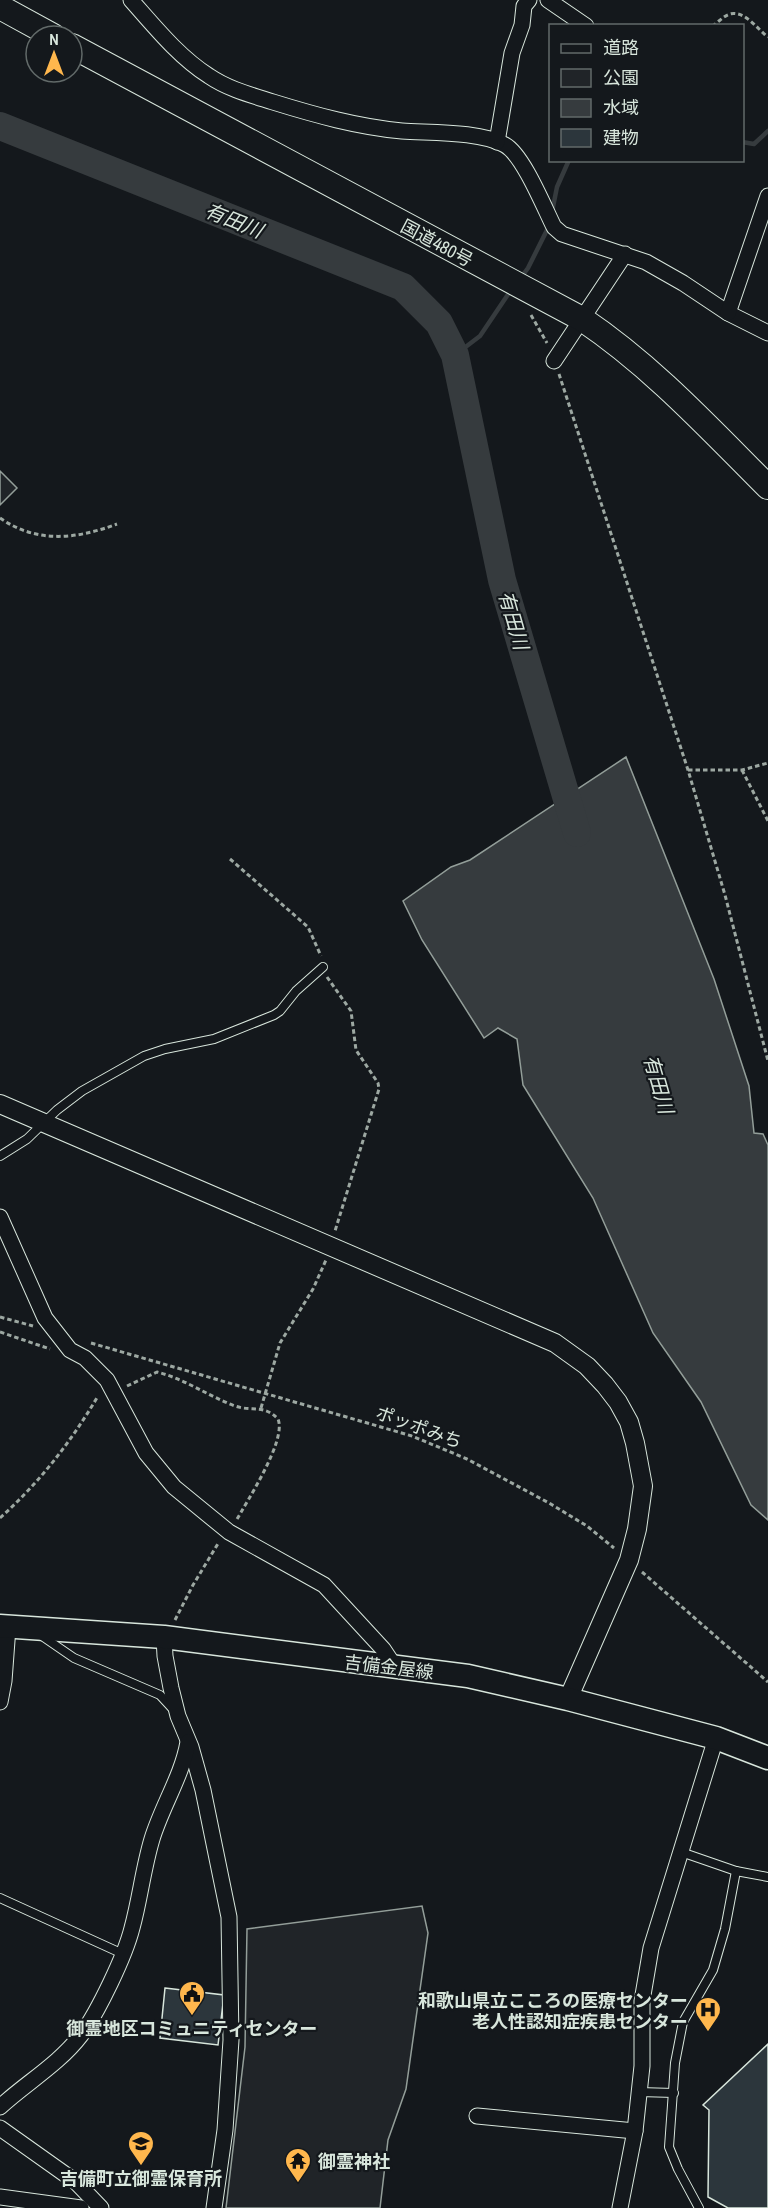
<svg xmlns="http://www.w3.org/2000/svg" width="768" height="2208" font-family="'Archivo Narrow','Noto Sans JP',sans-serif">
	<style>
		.green { fill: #202428; stroke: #939e99; stroke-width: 1.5 }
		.water { fill: #363b3e; stroke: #939e99; stroke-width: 1.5 }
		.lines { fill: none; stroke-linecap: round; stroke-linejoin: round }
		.stream { stroke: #363b3e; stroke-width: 4.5 }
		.river { stroke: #363b3e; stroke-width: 28 }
		.building { fill: #2c363c; stroke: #d8e6dc; stroke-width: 1.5 }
		.service-casing { stroke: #d8e6dc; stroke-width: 10 }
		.minor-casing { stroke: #d8e6dc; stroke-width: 17 }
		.tertiary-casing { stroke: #d8e6dc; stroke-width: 20 }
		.primary-casing { stroke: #d8e6dc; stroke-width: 25 }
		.trunk-casing { stroke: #d8e6dc; stroke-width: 26 }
		.path { stroke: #9da8a2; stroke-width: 3; stroke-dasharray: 4.5 3; stroke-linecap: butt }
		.service { stroke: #14181c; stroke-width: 8 }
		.minor { stroke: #14181c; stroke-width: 15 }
		.tertiary { stroke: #14181c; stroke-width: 18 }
		.primary { stroke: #14181c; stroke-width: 22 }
		.trunk { stroke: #14181c; stroke-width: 24 }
		.labels { text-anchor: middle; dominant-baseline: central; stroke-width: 4.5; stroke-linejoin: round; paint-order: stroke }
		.street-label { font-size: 18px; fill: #d8e6dc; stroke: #14181c }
		.poi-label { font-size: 18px; font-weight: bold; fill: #d8e6dc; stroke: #14181c }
		.water-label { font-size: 20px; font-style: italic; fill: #d8e6dc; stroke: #14181c }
	</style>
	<rect width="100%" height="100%" fill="#14181c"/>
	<g class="green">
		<polygon points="0,471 17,488 0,505"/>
		<polygon points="422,1906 428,1933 406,2089 388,2140 380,2208 226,2208 245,2047 247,1929"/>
	</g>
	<polygon class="water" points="626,757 714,979 749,1086 754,1133 763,1134 768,1145 768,1520 751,1505 701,1402 653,1333 593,1198 523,1085 517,1039 498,1028 484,1038 422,940 403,901 451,867 470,860"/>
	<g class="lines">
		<g class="stream">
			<polyline points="742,142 754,144 768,131"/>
			<polyline points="552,212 557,187 569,160"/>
			<polyline points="520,279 528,268 549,226"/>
			<polyline points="455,355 480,336 511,290"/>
		</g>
		<polyline class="river" points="0,126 403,287 439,323 455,355 502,580 577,833"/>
	</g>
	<g class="building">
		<polygon points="165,1988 224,1995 218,2045 160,2038"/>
		<polygon points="768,2044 768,2208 728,2208 708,2197 709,2110 703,2105"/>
	</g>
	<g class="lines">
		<defs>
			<g id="service">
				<polyline points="0,1156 27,1139 57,1110 82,1091 144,1056 165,1049 214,1039 274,1015 280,1011 296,991 323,967"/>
				<polyline points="42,1636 74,1658 160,1695 172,1708"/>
				<polyline points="681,1852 736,1871 768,1877"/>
				<polyline points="0,1898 123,1954"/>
				<polyline points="639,2092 674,2093"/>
				<polyline points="699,2208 678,2169 669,2147 675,2063 683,2022 713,1970 725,1929 736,1871"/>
			</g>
			<g id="minor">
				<path d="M131,0C155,27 179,57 209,76C228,89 251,95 273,102C315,115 358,127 402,131C431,133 480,131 505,145C523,155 544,207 554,227L562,234L646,262L683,283L728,313L768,333"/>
				<polyline points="548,0 586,26"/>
				<polyline points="497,142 512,53 522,25 524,6 529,0"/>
				<polyline points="728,313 768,196"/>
				<polyline points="554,361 625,254"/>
				<polyline points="0,1217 45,1318 70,1350 85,1358 107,1380 146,1453 174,1487 229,1532 324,1585 383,1649 395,1667"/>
				<polyline points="164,1637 165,1656 171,1688 178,1716 191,1747 203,1790 229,1917 231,2040 225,2130 214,2208"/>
				<polyline points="0,1702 4,1681 8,1627"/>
				<path d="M0,2107C26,2083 59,2064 81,2035C98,2012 125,1956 132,1928C140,1899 143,1869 152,1839C162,1806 182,1776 188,1742"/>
				<polyline points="477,2116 635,2131"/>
				<polyline points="0,2128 76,2182 101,2208"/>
				<polyline points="0,2197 81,2208"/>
				<polyline points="620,2208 635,2131 642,2066 642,2001 651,1948 716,1738"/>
			</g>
			<polyline id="tertiary" points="0,1104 555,1343 587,1366 605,1385 618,1402 629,1422 635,1443 643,1486 637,1529 629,1560 568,1699"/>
			<polyline id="primary" points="0,1626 164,1637 468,1676 568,1699 716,1738 768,1758"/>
			<g id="trunk">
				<polyline points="0,7 53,36"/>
				<path d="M72,46L582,319C652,366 709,428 768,487"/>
			</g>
		</defs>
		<use href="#service" class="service-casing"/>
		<use href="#minor" class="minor-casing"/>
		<use href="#tertiary" class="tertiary-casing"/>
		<use href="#primary" class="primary-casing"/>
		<use href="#trunk" class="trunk-casing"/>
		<g class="path">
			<path d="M712,26C718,23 723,16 730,14C745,10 758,30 768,37"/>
			<polyline points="531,315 547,343"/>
			<polyline points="559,374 688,770 725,895 768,1061"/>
			<path d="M0,518C37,544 77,539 117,524"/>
			<polyline points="688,770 742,770 768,763"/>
			<polyline points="742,770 768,821"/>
			<polyline points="230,859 308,927 321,956"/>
			<polyline points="327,977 351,1011 356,1050 378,1083 379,1089 335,1231"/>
			<polyline points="0,1317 33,1326"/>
			<polyline points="0,1332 50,1349"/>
			<polyline points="91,1343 412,1436 467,1459 549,1503 587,1526 614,1548"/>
			<path d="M127,1386L157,1372C185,1379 208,1396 235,1406C252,1412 264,1404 278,1419C287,1440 247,1501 236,1521"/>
			<polyline points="261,1408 280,1343 313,1289 326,1260"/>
			<path d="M0,1518C39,1483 71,1442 98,1396"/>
			<polyline points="642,1572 768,1682"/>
			<polyline points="175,1620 193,1585 219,1542"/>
		</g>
		<use href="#service" class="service"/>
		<use href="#minor" class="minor"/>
		<use href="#tertiary" class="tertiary"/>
		<use href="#primary" class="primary"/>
		<use href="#trunk" class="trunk"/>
	</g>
	<defs>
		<symbol id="civic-pin" viewBox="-11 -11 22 30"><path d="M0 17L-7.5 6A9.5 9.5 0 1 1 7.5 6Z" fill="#ffb74d" stroke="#14181c"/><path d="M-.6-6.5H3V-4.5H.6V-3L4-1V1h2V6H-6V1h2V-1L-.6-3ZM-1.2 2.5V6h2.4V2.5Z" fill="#111"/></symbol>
		<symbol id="hospital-pin" viewBox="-11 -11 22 30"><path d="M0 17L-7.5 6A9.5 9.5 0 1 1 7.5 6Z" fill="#ffb74d" stroke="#14181c"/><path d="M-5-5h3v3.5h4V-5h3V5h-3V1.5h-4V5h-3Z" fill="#111"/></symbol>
		<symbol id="school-pin" viewBox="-11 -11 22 30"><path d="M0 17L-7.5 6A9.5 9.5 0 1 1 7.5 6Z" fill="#ffb74d" stroke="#14181c"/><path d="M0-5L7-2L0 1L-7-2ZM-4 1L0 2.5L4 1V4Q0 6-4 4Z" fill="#111"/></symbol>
		<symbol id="temple-pin" viewBox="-11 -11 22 30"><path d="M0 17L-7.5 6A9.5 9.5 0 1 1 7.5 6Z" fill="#ffb74d" stroke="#14181c"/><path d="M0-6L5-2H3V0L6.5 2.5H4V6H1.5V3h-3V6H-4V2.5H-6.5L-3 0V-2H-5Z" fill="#111"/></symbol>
	</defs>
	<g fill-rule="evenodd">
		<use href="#civic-pin" x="177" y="1979" width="30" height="40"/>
		<use href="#hospital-pin" x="693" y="1995" width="30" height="40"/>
		<use href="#school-pin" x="126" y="2129" width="30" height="40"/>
		<use href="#temple-pin" x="283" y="2146" width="30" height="40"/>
	</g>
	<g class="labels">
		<g class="street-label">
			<text transform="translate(437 243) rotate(28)">国道480号</text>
			<text transform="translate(419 1427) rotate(20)">ポッポみち</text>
			<text transform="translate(389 1667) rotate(7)">吉備金屋線</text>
		</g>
		<g class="poi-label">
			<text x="688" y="2000" text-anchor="end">和歌山県立こころの医療センター<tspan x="688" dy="21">老人性認知症疾患センター</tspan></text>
			<text x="192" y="2028">御霊地区コミュニティセンター</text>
			<text x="318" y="2161" text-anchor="start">御霊神社</text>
			<text x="141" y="2178">吉備町立御霊保育所</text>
		</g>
		<g class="water-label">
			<text transform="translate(234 220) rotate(22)">有田川</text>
			<text transform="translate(514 620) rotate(74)">有田川</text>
			<text transform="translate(659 1084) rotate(74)">有田川</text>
		</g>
	</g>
	<rect x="549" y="24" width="195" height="138" fill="#14181c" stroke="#626a69" stroke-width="1.5"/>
	<rect x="561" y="44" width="30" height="9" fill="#14181c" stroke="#626a69" stroke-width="1.5"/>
	<text x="603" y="54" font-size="18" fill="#d8e6dc">道路</text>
	<rect x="561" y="69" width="30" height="18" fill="#202428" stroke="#626a69" stroke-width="1.5"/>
	<text x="603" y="84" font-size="18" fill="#d8e6dc">公園</text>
	<rect x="561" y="99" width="30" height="18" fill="#363b3e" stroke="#626a69" stroke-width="1.5"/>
	<text x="603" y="114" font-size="18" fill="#d8e6dc">水域</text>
	<rect x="561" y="129" width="30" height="18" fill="#2c363c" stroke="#626a69" stroke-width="1.5"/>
	<text x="603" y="144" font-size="18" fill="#d8e6dc">建物</text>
	<g transform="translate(54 54)"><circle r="28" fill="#14181c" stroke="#626a69" stroke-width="1.5"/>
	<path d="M0-4.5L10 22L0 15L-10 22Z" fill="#ffb74d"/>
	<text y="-9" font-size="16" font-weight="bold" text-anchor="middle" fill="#d8e6dc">N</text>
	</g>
</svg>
